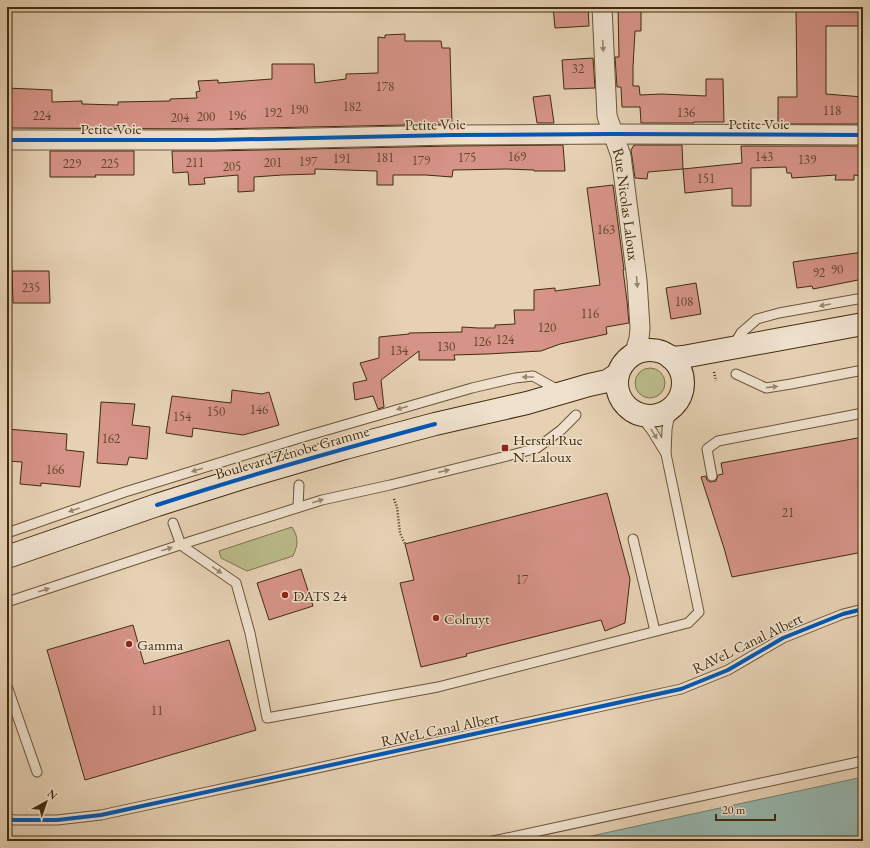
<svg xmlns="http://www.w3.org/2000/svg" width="870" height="848" font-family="'EB Garamond',serif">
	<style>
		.green { fill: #baba8a; stroke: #7e734b }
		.water { fill: #96b7af; stroke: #747f6e }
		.building { fill: #d69388; stroke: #412c0c }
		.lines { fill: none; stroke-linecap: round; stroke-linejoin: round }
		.service-casing { stroke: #6a5536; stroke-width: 11 }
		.minor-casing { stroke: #6a5536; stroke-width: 21 }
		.secondary-casing { stroke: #412c0c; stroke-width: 24 }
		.path { stroke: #412c0c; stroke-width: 2.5; stroke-dasharray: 1 2; stroke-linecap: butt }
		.service { stroke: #efe1ce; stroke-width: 9 }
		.minor { stroke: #efe1ce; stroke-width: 19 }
		.secondary { stroke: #efe1ce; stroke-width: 22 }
		.cycleway-casing { stroke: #efe1ce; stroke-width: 6 }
		.cycleway { stroke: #0057b8; stroke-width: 4 }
		.oneway { fill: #98866d }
		.poi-dot { fill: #8f2418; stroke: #efe1ce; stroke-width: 1.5 }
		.labels { text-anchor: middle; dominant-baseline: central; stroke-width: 3; stroke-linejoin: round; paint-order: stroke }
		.number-label { font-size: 13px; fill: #66462b }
		.street-label { font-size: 15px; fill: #412c0c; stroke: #efe1ce }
		.poi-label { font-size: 15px; fill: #412c0c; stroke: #efe1ce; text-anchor: start }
	</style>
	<rect width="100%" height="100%" fill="#e6d1b4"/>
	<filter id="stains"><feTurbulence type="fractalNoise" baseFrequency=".005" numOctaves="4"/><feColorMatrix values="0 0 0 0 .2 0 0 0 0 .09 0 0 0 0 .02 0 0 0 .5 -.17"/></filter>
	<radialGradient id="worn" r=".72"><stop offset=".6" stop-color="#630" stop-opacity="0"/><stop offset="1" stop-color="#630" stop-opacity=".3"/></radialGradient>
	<g class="green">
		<circle cx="650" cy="383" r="15"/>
		<path d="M292,527C299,538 298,545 293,556L247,571L221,558L219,551Z"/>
	</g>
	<polygon class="water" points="863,777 863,841 568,841"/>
	<g class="building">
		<polygon points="553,7 588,7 589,26 555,28"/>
		<polygon points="618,7 641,7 641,31 635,31 633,67 633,86 639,86 640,95 661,94 706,96 706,79 723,79 724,122 694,122 694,123 641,123 640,107 622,107 621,87 617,87 615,57 619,57"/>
		<polygon points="796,7 863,7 863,26 826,26 826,94 863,97 863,124 778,124 778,97 797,97"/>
		<polygon points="405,34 405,41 441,41 442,48 450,48 452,124 214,129 7,128 7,88 52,90 52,102 82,101 82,104 118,105 118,102 170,101 170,99 197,98 196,92 200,91 198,81 218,80 218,83 272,79 272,64 314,64 315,83 346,79 346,74 378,73 378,37 385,38 385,35"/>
		<polygon points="593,58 595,88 564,89 562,60"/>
		<polygon points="550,95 554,123 537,123 533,97"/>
		<polygon points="563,145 565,171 534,171 534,170 507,169 453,170 452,177 426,175 393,175 393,185 377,185 377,171 315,169 315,174 282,175 254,177 254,191 238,192 238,175 204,178 205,184 189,185 188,172 173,173 172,151 214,151 452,146"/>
		<polygon points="634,145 682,145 683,169 742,163 741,146 863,146 863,176 854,175 854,180 835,180 836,175 792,178 791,173 787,173 786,167 751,168 751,206 732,206 732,188 685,193 683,169 648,172 647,179 635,178 631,150"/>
		<polygon points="50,151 134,151 134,175 95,175 96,177 50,177"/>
		<polygon points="613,185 624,270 623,270 627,301 629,323 606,327 607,334 560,344 541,351 487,354 454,355 455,360 419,360 419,351 381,380 384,407 378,409 373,396 355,400 353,383 367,380 360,363 379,358 379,337 409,334 409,333 462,332 462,327 478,328 495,328 495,325 515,324 514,310 534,310 534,290 555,288 555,291 600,285 587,188"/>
		<polygon points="863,252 863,279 813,289 812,286 797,288 793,262"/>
		<polygon points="12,271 49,271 50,303 13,303"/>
		<polygon points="696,283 701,314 671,319 666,288"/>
		<polygon points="232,390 262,394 269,392 279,425 243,435 193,428 192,437 166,433 172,396 231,403"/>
		<polygon points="101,402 135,404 132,425 150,427 147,459 129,457 127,465 97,463"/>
		<polygon points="7,429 67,434 66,450 84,452 80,487 41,483 41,486 20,484 22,462 7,461"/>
		<polygon points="863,437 863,552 732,577 724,548 701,477 706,476 707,480 710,482 716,481 718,475 723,474 721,463"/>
		<polygon points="607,493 630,579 625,623 605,631 601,620 466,654 467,656 421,667 400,583 414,580 405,544"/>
		<polygon points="301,569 313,606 269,620 257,583"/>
		<polygon points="133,625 144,664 229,640 256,730 85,780 47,650"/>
	</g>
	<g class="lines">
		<defs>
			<g id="service">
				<polyline points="733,346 741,333 757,319 779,313 863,298"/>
				<polyline points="736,374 766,388 791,384 863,370"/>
				<polyline points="640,415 652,431 666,454"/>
				<polyline points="712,476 707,449 718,441 863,413"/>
				<polyline points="298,507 299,485"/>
				<polyline points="173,523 181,545 236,583 250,633 267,718 438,687 688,623 699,612 666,454 667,429 671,409"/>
				<polyline points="7,533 125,492 303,437 472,388 515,378 533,376 560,391"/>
				<polyline points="633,539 655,631"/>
				<polyline points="7,602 192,541 322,500 390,485 515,454 537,448 561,430 576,415"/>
				<polyline points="7,686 37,772"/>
				<polyline points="7,818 14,820 57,820 101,815 681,689 728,670 783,638 843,614 863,609"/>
				<polyline points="493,841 863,761"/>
			</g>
			<g id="minor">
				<path id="s1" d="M602,7L607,116L621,156L637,280L640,328L639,339L634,355"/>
				<polyline points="7,140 214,140 452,135 613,134 863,135"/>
			</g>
			<g id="secondary">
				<circle cx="650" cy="383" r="33"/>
				<polyline points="671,358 683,357 710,352 863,324"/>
				<polyline points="7,557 157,505 239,479 345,448 435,424 527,403 589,385 607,381 618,374"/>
			</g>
		</defs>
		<use href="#service" class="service-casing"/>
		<use href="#minor" class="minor-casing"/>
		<use href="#secondary" class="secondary-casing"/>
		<g class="path">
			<polyline points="714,372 716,381"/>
			<polyline points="394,499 397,507 400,533 405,544"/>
		</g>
		<use href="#service" class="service"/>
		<use href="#minor" class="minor"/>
		<use href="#secondary" class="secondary"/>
		<defs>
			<g id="cycleway">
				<polyline points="7,140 214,140 452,135 613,134 863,135"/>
				<path d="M157,505C249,475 342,449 435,424"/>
				<polyline points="7,818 14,820 57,820 101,815 681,689 728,670 783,638 843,614 863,609"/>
			</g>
		</defs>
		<use href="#cycleway" class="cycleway-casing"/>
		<use href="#cycleway" class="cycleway"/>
	</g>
	<defs><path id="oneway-solid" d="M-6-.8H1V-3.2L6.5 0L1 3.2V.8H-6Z"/></defs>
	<g class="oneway">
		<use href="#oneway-solid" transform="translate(603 46) rotate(87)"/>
		<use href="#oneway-solid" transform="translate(637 282) rotate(85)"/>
		<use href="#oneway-solid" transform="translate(825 305) rotate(170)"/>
		<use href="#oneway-solid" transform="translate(528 377) rotate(180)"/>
		<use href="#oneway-solid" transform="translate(772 387) rotate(-6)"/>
		<use href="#oneway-solid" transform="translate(402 408) rotate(164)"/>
		<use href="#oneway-solid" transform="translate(654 434) rotate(58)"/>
		<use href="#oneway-solid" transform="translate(197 470) rotate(163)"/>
		<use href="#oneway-solid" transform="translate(444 471) rotate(-13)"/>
		<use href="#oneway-solid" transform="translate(318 501) rotate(-17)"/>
		<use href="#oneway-solid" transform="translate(74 510) rotate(161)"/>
		<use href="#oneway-solid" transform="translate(167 549) rotate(-18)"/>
		<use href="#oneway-solid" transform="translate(217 570) rotate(35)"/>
		<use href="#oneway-solid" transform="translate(44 590) rotate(-18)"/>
	</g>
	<g class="poi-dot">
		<rect x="501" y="444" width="8" height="8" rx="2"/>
		<circle cx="285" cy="595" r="4"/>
		<circle cx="436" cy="618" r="4"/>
		<circle cx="129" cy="644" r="4"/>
	</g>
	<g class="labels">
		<g class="number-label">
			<text x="578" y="68">32</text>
			<text x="385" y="86">178</text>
			<text x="352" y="106">182</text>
			<text x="299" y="109">190</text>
			<text x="832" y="110">118</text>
			<text x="273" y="112">192</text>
			<text x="686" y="112">136</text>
			<text x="42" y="115">224</text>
			<text x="237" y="115">196</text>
			<text x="206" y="116">200</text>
			<text x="180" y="117">204</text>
			<text x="517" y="156">169</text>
			<text x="764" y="156">143</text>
			<text x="385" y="157">181</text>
			<text x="467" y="157">175</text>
			<text x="342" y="158">191</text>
			<text x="807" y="159">139</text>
			<text x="421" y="160">179</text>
			<text x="308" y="161">197</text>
			<text x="195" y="162">211</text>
			<text x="273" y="162">201</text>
			<text x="72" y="163">229</text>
			<text x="110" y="163">225</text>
			<text x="232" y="166">205</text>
			<text x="706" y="178">151</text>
			<text x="606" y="229">163</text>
			<text x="837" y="269">90</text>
			<text x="819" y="272">92</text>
			<text x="31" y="287">235</text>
			<text x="684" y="301">108</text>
			<text x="590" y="313">116</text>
			<text x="547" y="327">120</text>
			<text x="505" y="339">124</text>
			<text x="482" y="341">126</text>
			<text x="446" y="346">130</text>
			<text x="399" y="350">134</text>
			<text x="259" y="409">146</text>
			<text x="216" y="411">150</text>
			<text x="182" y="416">154</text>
			<text x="111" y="438">162</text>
			<text x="55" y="469">166</text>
			<text x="788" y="512">21</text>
			<text x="522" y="579">17</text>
			<text x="157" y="710">11</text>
		</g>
		<g class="street-label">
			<text x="759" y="123">Petite Voie</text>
			<text transform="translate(435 124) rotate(-1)">Petite Voie</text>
			<text x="111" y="128">Petite Voie</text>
			<text stroke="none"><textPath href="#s1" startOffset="200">Rue Nicolas Laloux</textPath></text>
			<text transform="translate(292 452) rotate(-16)">Boulevard Zénobe Gramme</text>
			<text transform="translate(747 643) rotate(-26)">RAVeL Canal Albert</text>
			<text transform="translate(440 729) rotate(-12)">RAVeL Canal Albert</text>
		</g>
		<g class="poi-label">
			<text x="513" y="439">Herstal Rue<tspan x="513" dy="17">N. Laloux</tspan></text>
			<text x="293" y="595">DATS 24</text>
			<text x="444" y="618">Colruyt</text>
			<text x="137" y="644">Gamma</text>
		</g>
	</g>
	<rect width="870" height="848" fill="none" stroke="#e6d1b4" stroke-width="24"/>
	<rect x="8" y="8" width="854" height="832" fill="none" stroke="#412c0c" stroke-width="2"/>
	<rect x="12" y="12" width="846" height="824" fill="none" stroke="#412c0c"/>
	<g transform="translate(46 802) rotate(40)" stroke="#efe1ce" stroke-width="3" paint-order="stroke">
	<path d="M0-3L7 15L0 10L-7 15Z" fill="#412c0c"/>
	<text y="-6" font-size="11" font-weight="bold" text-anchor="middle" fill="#412c0c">N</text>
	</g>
	<path d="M716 814v6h59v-6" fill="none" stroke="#412c0c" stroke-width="2"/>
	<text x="722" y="814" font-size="12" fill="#412c0c" stroke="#efe1ce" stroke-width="3" paint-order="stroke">20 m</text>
	<rect width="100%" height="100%" filter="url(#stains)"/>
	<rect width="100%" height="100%" fill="url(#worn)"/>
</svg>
